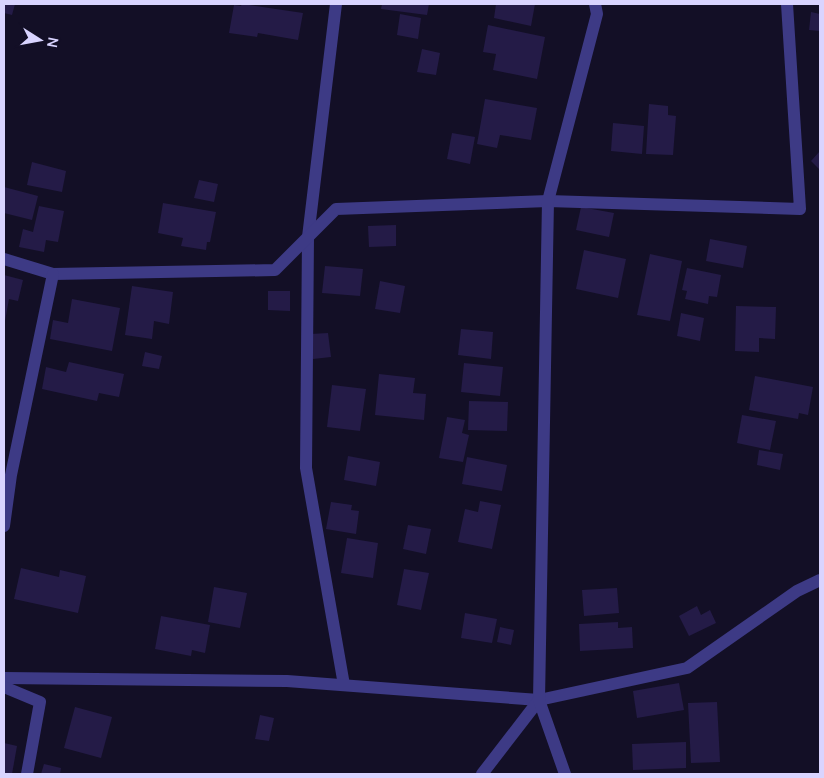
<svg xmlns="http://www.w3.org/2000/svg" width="824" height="778" font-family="Manrope,sans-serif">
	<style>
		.building { fill: #241b47 }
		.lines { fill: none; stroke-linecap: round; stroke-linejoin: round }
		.minor { stroke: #3d3a85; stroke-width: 12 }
	</style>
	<rect width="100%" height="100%" fill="#130f26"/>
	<g class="building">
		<polygon points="4,4 15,4 12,15 4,13"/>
		<polygon points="242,4 303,13 298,40 258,33 257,37 229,33 234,5 241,6"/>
		<polygon points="382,4 429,4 427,15 381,9"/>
		<polygon points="496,4 535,4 531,26 494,18"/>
		<polygon points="811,12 820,14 820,31 809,30"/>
		<polygon points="400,14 421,18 418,39 397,35"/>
		<polygon points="488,25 545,37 537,79 493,70 496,54 483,52"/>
		<polygon points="422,49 440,53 436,75 417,72"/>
		<polygon points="485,99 537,108 531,140 500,135 497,148 477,144"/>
		<polygon points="649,104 668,106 668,115 676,116 673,155 646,154"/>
		<polygon points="613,123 644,126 642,154 611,151"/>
		<polygon points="452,133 475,137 470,164 447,159"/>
		<polygon points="820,151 820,170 811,161"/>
		<polygon points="32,162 66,171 62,192 27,185"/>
		<polygon points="199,180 218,184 214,202 194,198"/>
		<polygon points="4,187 38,196 32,220 4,213"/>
		<polygon points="163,203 216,212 210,242 207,242 206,250 181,246 183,238 158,233"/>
		<polygon points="39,206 64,211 58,242 46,240 44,252 19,247 23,229 33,232"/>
		<polygon points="581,207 614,213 609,237 576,230"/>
		<polygon points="396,225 396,246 369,247 368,226"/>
		<polygon points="710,239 747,246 743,268 706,261"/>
		<polygon points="584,250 626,259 618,298 576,289"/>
		<polygon points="650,254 682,261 670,321 637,315"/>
		<polygon points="325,266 363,269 360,296 322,293"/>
		<polygon points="687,268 721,275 717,297 709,296 708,304 685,299 687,291 682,290"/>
		<polygon points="4,275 23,280 18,301 9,299 5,321"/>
		<polygon points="380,281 405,286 400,313 375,309"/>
		<polygon points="132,286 173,292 169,324 154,321 152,339 125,335"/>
		<polygon points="268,291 290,291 290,311 268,310"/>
		<polygon points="72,299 120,308 112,351 50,339 53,320 68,323"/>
		<polygon points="736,306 776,307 775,339 759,338 759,352 735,351"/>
		<polygon points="681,313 704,318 700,341 677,336"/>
		<polygon points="461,329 493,332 491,359 458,355"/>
		<polygon points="328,333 331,357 313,359 311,334"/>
		<polygon points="145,352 162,356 159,369 142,366"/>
		<polygon points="69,362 124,374 119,397 99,393 97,401 42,389 46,367 66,372"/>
		<polygon points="464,363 503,367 500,396 461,392"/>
		<polygon points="379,374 415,378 413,393 426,394 424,420 375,415"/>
		<polygon points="755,376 813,387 808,415 799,413 798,419 749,410"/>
		<polygon points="332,385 366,389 360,431 327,427"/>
		<polygon points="469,401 508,402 507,431 468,430"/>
		<polygon points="742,415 776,421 770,450 737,443"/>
		<polygon points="447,417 465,420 462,433 469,435 463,462 439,458"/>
		<polygon points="759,450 783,454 780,470 757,465"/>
		<polygon points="348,456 380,462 376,486 344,480"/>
		<polygon points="467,457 507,465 502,491 462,484"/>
		<polygon points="480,501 501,505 492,549 458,542 465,509 478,512"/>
		<polygon points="331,502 352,505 351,510 359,511 356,534 326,529"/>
		<polygon points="408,525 431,529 426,554 403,549"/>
		<polygon points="347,538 378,543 373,578 341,573"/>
		<polygon points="21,568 59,577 60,570 86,576 78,613 14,599"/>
		<polygon points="404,569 429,573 421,610 397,605"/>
		<polygon points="214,587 247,593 240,628 208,622"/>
		<polygon points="617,588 619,613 584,616 582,590"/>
		<polygon points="697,606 701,615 710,610 716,623 689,636 679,616"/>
		<polygon points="465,613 497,619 492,643 461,638"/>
		<polygon points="161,616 210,625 205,653 192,650 191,656 155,649"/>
		<polygon points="618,622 618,628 632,627 633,648 580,651 579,624"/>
		<polygon points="500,627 514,630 511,645 497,642"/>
		<polygon points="679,683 684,710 637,718 633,691"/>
		<polygon points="717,702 720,762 691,763 688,703"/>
		<polygon points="75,707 112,717 101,758 64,748"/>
		<polygon points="260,715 274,718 269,741 255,739"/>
		<polygon points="686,742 686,768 633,770 632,744"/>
		<polygon points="4,743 17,746 12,774 4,774"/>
		<polygon points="44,764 61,768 60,774 41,774"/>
	</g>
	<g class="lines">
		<g class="minor">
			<polyline points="336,4 308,237 306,468 344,685"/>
			<polyline points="4,259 53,274 275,270 336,209 548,201 800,209 787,4"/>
			<polyline points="4,526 11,475 53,274"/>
			<polyline points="4,678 287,681 539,700"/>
			<polyline points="4,687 40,702 27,774"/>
			<polyline points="482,774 539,700 687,668 797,591 820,580"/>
			<polyline points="565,774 539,700 548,201 597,14 595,4"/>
		</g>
	</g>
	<rect width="824" height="778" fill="none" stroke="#d9d4ff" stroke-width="10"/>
	<g transform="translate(40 40) rotate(101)" stroke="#130f26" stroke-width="4" paint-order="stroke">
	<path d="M0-4L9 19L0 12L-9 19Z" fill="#d9d4ff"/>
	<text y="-8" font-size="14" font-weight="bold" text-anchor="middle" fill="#d9d4ff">N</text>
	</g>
</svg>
